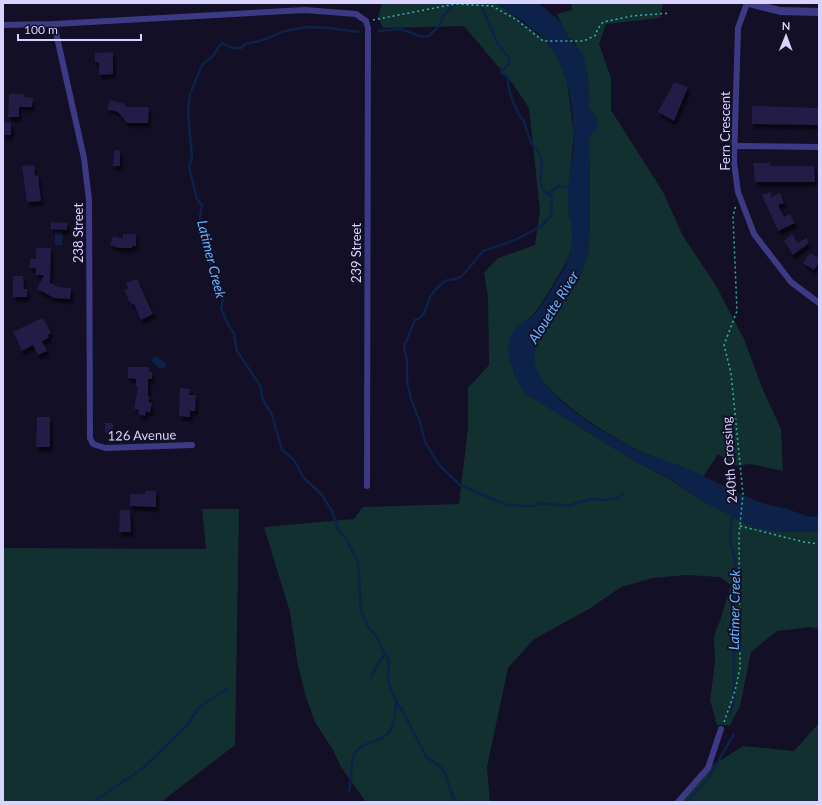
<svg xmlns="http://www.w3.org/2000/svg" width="822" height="805" font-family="Lato,sans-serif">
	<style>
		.green { fill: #12302f }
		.water { fill: #0c2248 }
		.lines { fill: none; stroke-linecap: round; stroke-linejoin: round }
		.stream { stroke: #0c2248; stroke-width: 2.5 }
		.building { fill: #241b47; filter: url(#shadow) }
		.path { stroke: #2fb8b0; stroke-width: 1.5; stroke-dasharray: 2 3; stroke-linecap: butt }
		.minor { stroke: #3d3a85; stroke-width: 6 }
		.tertiary { stroke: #3d3a85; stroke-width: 8 }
		.labels { text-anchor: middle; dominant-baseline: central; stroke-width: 4; stroke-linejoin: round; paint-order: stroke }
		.street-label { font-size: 13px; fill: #d9d4ff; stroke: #130f26 }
		.water-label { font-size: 14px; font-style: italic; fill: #62b6ff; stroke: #130f26 }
	</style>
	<defs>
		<filter id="shadow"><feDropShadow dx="2.5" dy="4.5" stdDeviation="1" flood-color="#0009"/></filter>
	</defs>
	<rect width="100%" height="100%" fill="#130f26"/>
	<g class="green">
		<polygon points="382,3 497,3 545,40 558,57 567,81 574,134 568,192 569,215 573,228 572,246 567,261 544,300 533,315 517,327 510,359 515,375 525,393 633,460 671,480 702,501 782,532 819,531 819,629 811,627 777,631 751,652 740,706 730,725 717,725 710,700 715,663 714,636 720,621 731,585 720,577 686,575 653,578 621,587 589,609 534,639 508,668 487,767 490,802 366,802 341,767 333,750 315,722 306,697 298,666 290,612 264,527 354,519 363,507 459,504 468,428 468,388 489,365 488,296 484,273 498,258 535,245 540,211 529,108 513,84 464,26 383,28 378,17"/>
		<path d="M571,3L663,4L660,18L606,24L599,44L611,78V110L663,192L683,236L715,284L744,339L763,390L781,429L783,471L750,464L735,466L718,454L703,477C686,467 668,463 649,455C621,444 535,393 534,360C534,351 537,344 541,336L581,274L588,253L590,221L589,140L597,118L589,109L588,77L575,43L568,37L557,14L572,10Z"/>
		<polygon points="202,509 239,509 235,745 161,802 3,802 3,548 206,549"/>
		<polygon points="819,723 819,802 678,802 708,768 743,746 794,751"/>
	</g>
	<g class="water">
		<path d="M497,3H538L560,21L568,37L583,54L588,77L589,109L597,118L598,128L591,134L589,140L590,221L588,253L581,274L541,336C537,344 533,354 535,363C542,399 616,441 648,455C661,460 676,463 688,469C711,479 734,492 757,501C766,505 775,506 784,508C797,512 805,517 819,517V531L782,532L755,528L702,501L672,480L633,460L525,393C514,374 498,345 518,326C522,322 528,320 533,316C543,305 560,276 567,262C578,238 567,216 568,191C569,172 575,153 574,134C573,103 567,63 545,40C531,26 513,15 497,3Z"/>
		<rect x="55" y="231" width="7" height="14"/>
		<polygon points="155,356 165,362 166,367 160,369 152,361"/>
	</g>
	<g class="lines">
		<g class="stream">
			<path d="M480,3L498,44L509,58L508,65L501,72L508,78C507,91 514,103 519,115C521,118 523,119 524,122C527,128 527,134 530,140C533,145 537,150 540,156C547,174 531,184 552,197L551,216L540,227L515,240L483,251L463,275C458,280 454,279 448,280C443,281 432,293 430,297C426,306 426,317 415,320L404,347L407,361V381L411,399L420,422L425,442L431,452L440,466L460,485L507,505L523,506H533L541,503L568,506L590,499L603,500L618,498L623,494"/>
			<polyline points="379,31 400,29 423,37 429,36 439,26 444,15 456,3"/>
			<path d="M359,32L329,28L307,27L285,31L260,41L245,44L241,48H232L222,43C217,47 216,53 213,56C209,60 205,61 202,65L190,94L188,111L192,158L189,167L197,199L202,205L200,217L201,223L203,230L208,237L206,248L209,260L214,278L222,288L224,296L221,308L228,325L234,333L237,351L261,387L262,398L272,415L282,450L294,460L303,477L322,495L332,511L338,529L346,539L358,561L361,611L368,627L376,636L385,655L388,657C390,665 387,672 388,679C389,686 396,704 401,708L427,758C454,771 443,783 456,802"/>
			<polyline points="547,193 551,192 559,186 572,188"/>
			<polyline points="371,677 379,662 385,655"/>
			<polyline points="730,715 734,703 734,629 736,617 732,590 736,571 735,559 730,541 732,513"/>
			<path d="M349,790C353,778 349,764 355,753C364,740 384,743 391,729C395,722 395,712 396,705"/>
			<polyline points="93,802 143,768 187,725 199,707 228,688"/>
			<polyline points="687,802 708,779 734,734"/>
		</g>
	</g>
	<g class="building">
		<polygon points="113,52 113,74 99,75 99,62 95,62 95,53"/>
		<polygon points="674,82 688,87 674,121 658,112"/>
		<polygon points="9,94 24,94 24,97 33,98 32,107 19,107 19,117 8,117"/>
		<polygon points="110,100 125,104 125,107 149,107 148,123 127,123 118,112 107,109"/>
		<polygon points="752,106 819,108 819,125 752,124"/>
		<polygon points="3,122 11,123 11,135 3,135"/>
		<polygon points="114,150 120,151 120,166 113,166"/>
		<polygon points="753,163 770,163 770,166 814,166 815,182 755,182"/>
		<polygon points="34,165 35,176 38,175 41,201 27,202 22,166"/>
		<polygon points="771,192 771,197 780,193 784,203 778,205 784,217 790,214 795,223 778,231 762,195"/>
		<polygon points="51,222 67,223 67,230 51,229"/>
		<polygon points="123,234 136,234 136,246 132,246 132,248 119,248 110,245 113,236 123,239"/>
		<polygon points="792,234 798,243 806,238 809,243 793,255 784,241"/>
		<polygon points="36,248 51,248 50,283 58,287 71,288 70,299 54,298 37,289 44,275 36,275 36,268 30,268 30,259 36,259"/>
		<polygon points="810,253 819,258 819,262 814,270 803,263"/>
		<polygon points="13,276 23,276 24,289 27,289 27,297 13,297"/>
		<polygon points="137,279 153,314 141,320 134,304 133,305 129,301 124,290 128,289 126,283"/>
		<polygon points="42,318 44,321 45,321 51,333 48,335 49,338 42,341 47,351 38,355 33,345 22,351 13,332"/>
		<polygon points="128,367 149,367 149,372 152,372 152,379 148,379 148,396 150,397 148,402 152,403 150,413 146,411 145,416 138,414 139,410 134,409 138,387 136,387 136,379 128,378"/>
		<polygon points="180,388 190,389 189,395 196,395 195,411 190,411 190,417 179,416"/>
		<polygon points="37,417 50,417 50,447 36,447"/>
		<rect x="105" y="423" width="8" height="10"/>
		<polygon points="145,491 156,491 156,507 130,506 130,494 145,494"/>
		<polygon points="120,510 130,510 131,532 119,532"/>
	</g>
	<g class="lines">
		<g class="path">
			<polyline points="373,20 455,4 492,6 517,20 543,41 584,41 596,35 597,30 603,22 632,16 670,13"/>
			<polyline points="740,526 804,542 819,544"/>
			<polyline points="724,722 735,691 740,668 739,534 743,494 731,373 724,345 737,311 733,216 736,205"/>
		</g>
		<g class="minor">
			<polyline points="747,3 738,28 734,162 738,192 754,234 791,282 819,303"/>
			<polyline points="54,24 84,158 89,200 90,438 93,444 105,448 192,445"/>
			<polyline points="3,25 54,24 305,10 356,14 366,21 368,28 367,486"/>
			<polyline points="734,146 819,147"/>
			<polyline points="678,802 708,768 721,729"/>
		</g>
		<polyline class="tertiary" points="749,3 780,11 819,12"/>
	</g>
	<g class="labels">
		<g class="street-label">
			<text transform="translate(725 131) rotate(-90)">Fern Crescent</text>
			<text transform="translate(78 233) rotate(-90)">238 Street</text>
			<text transform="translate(356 253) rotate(-90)">239 Street</text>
			<text transform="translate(142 435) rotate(-1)">126 Avenue</text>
			<text transform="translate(729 460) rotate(-94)">240th Crossing</text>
		</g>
		<g class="water-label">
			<text transform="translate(212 259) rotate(76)">Latimer Creek</text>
			<text transform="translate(553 307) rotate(-58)">Alouette River</text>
			<text transform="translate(734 610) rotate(-89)">Latimer Creek</text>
		</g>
	</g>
	<rect width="822" height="805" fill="none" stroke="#d9d4ff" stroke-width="8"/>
	<g transform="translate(786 36) rotate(1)" stroke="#130f26" stroke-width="3" paint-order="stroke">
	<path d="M0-3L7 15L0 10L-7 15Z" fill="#d9d4ff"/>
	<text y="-6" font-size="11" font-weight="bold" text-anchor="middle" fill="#d9d4ff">N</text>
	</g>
	<path d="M18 34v6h123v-6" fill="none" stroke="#d9d4ff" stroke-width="2"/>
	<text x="24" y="34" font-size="12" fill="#d9d4ff" stroke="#130f26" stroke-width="3" paint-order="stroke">100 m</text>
</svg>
